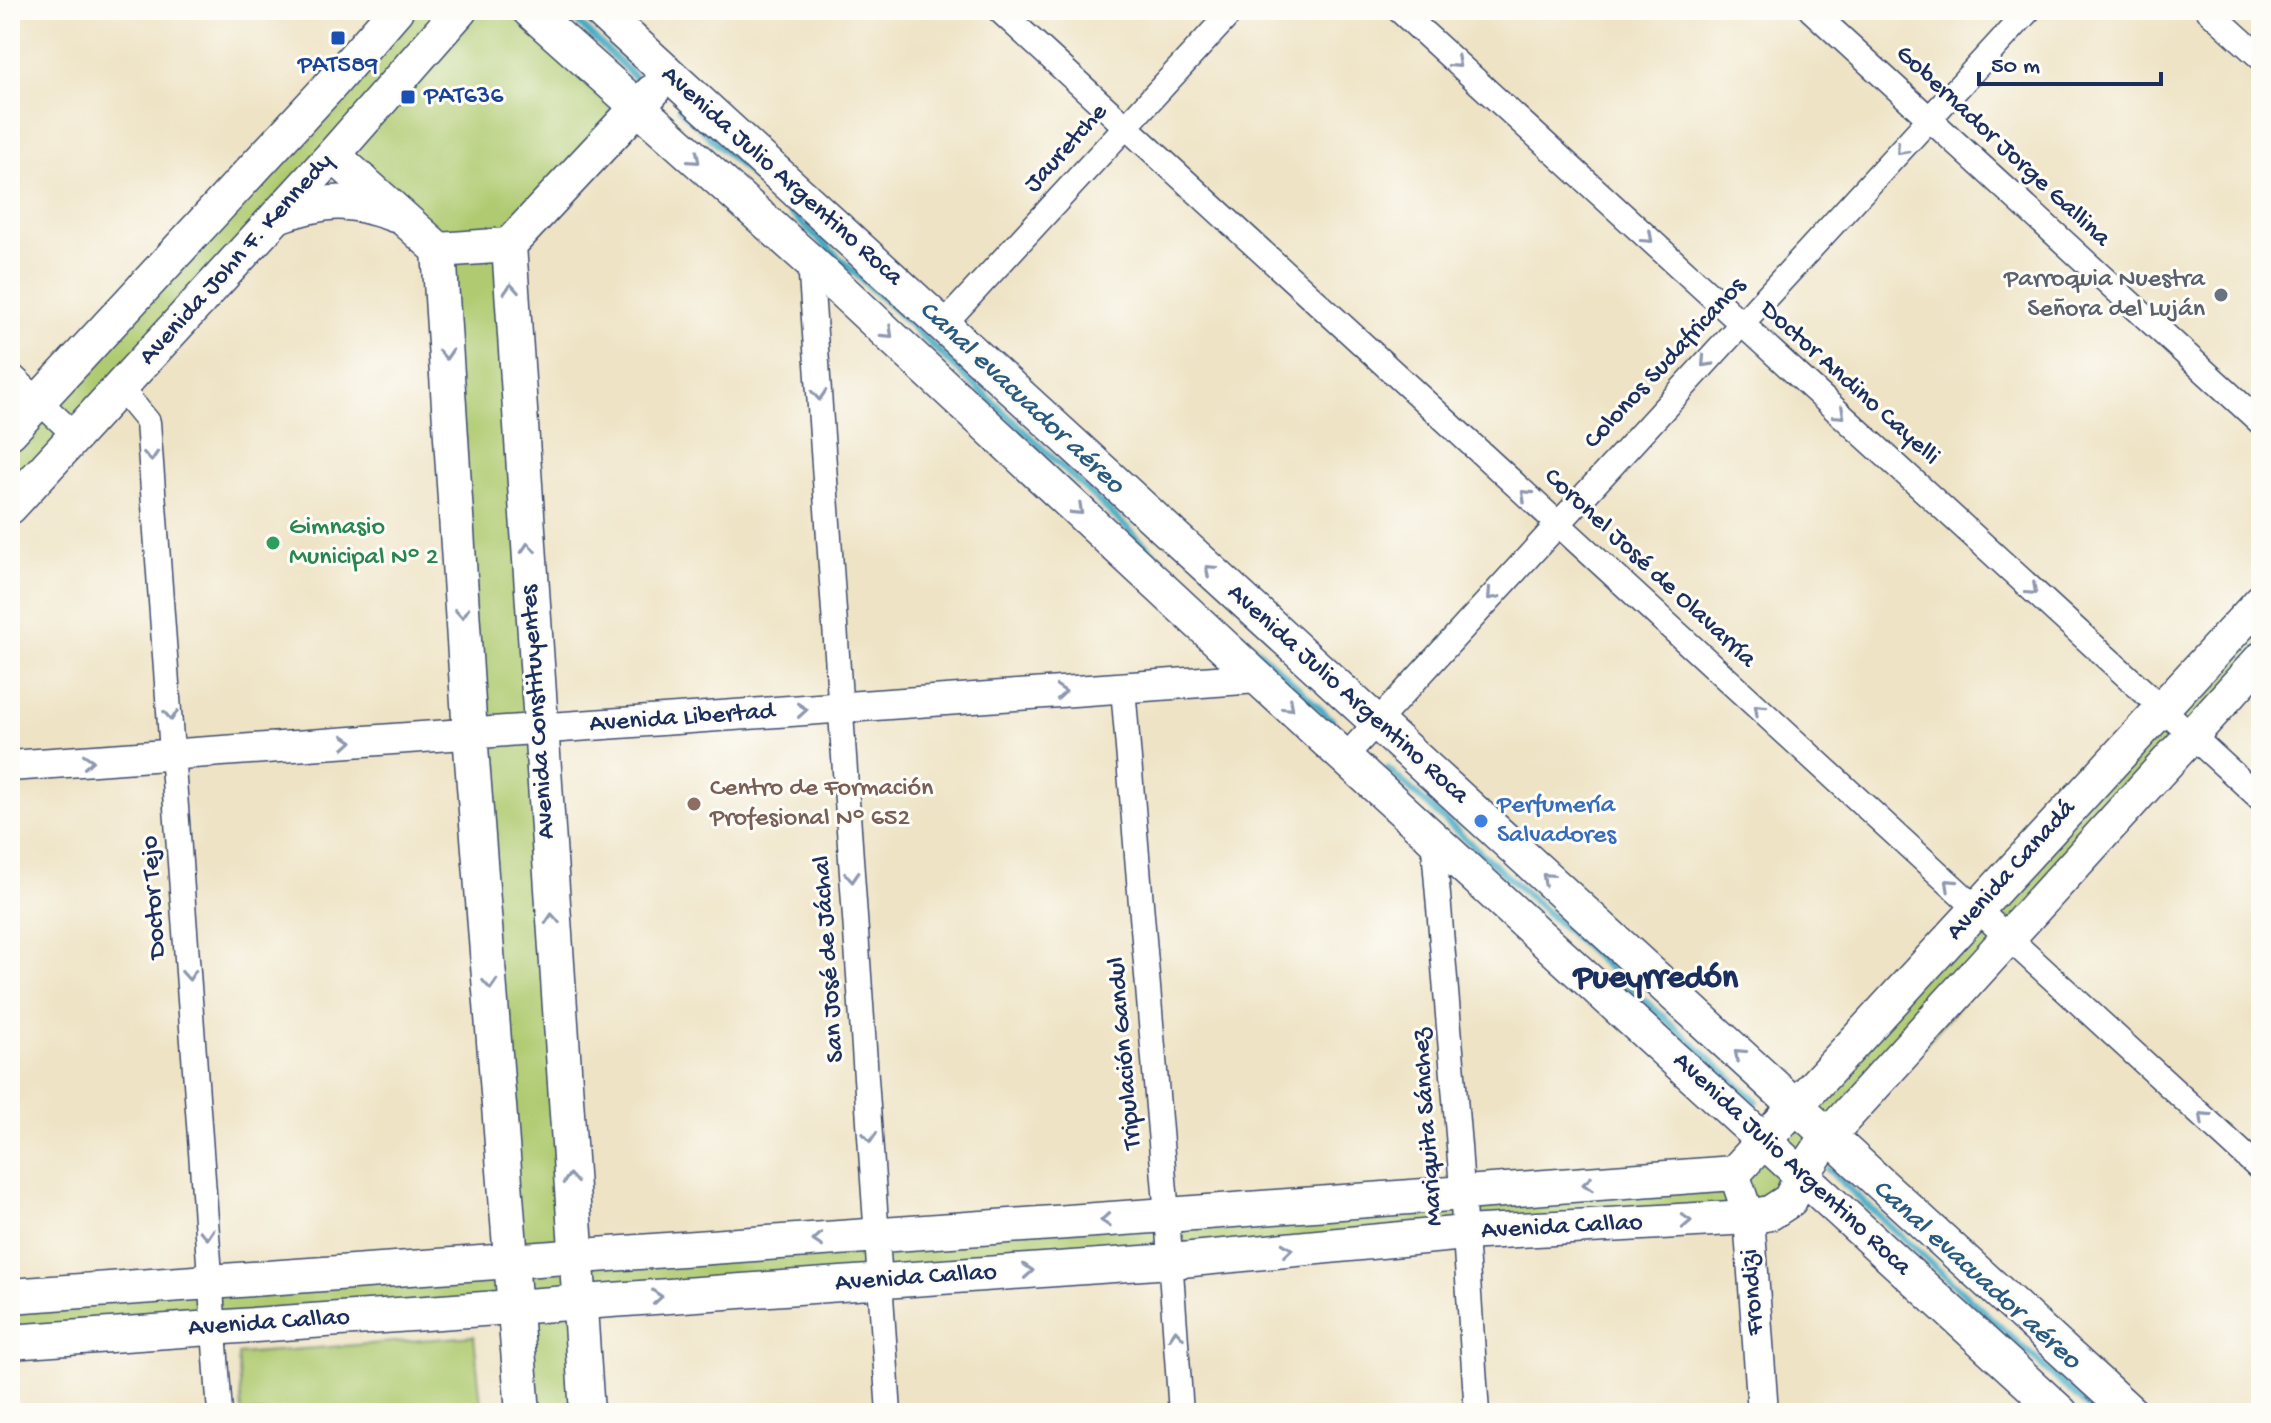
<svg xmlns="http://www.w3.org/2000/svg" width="2271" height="1423" font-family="'Gochi Hand',sans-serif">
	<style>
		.green { fill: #afca6f; stroke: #657c66; stroke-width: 2 }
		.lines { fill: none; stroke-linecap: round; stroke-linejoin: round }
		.stream { stroke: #44abc4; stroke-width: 7 }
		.minor-casing { stroke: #3b4a6d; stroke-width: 27 }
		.tertiary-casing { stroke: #3b4a6d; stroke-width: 33 }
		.secondary-casing { stroke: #3b4a6d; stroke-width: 37 }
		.minor { stroke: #fff; stroke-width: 24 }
		.tertiary { stroke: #fff; stroke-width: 30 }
		.secondary { stroke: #fff; stroke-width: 34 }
		.oneway { stroke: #8d97ae }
		.transit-dot { fill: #1a4fb4; stroke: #fdfcf7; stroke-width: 3 }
		.worship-dot { fill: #6b7280; stroke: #fdfcf7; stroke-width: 3 }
		.leisure-dot { fill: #2e9e5b; stroke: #fdfcf7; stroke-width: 3 }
		.education-dot { fill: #8d6e63; stroke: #fdfcf7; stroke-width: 3 }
		.shop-dot { fill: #3f7fe0; stroke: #fdfcf7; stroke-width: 3 }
		.labels { text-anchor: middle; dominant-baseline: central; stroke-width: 6; stroke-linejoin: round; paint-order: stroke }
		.transit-label { font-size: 26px; fill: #164399; stroke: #fdfcf7 }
		.street-label { font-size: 26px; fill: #1b2f5e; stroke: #fdfcf7 }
		.worship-label { font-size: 26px; fill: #5b616d; stroke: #fdfcf7; text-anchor: end }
		.leisure-label { font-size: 26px; fill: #27864d; stroke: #fdfcf7; text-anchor: start }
		.education-label { font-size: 26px; fill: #785e54; stroke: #fdfcf7; text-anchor: start }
		.shop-label { font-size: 26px; fill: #366cbe; stroke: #fdfcf7; text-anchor: start }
		.water-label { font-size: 28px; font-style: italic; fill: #295a82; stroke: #fdfcf7 }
		.district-label { font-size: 34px; font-weight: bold; fill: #1b2f5e; stroke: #fdfcf7 }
	</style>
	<rect width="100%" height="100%" fill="#fdfcf7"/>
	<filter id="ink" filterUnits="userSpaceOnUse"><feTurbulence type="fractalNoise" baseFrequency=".0125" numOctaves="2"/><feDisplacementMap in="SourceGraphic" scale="16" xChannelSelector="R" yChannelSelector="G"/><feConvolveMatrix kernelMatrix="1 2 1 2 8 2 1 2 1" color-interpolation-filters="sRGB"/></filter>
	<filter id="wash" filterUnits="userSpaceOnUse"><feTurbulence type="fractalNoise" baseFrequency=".006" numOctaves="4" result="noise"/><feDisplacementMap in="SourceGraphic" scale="32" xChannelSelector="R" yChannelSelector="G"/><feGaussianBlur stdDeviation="1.8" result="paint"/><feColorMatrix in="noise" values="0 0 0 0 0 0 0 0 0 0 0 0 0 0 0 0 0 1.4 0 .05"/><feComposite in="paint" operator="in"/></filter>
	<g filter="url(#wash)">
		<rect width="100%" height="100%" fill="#eee3c5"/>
		<g class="green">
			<polygon points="396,10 529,10 636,108 509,245 575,1256 1734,1173 2261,601 2261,659 1790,1200 579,1302 587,1413 523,1413 515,1307 10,1342 10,1296 511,1261 439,250 333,156 10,507 10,432"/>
			<polygon points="474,1336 482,1413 242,1413 238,1354"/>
		</g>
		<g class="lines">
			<g class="stream">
				<polyline points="565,10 638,80"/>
				<polyline points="680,109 1332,720"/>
				<polyline points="1388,769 1756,1101"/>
				<polyline points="1829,1170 2094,1413"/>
			</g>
		</g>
	</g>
	<g filter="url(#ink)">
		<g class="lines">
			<defs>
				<g id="minor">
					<polyline points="999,10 2261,1170"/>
					<polyline points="1399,10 2261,799"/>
					<polyline points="1811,10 2261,423"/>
					<polyline points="2208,10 2261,58"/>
					<polyline points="810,261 889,1413"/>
					<polyline points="943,325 1233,10"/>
					<polyline points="10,374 76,436"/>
					<polyline points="120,388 148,422 220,1413"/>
					<polyline points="1123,688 1167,1215 1181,1413"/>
					<polyline points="1345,757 2029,10"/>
					<polyline points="1433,836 1459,1146 1477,1413"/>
				</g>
				<g id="tertiary">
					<polyline points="10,766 1258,678"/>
					<polyline points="1734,1173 1749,1217 1763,1413"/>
				</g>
				<g id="secondary">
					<polyline points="529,10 810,261 1258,678 2061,1413"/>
					<polyline points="599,10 2131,1413"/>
					<polyline points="333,155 439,250 470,734 523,1413"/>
					<path d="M280,215C328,199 347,198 395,215"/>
					<polyline points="439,250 509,245"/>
					<polyline points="10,432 327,89 396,10"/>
					<polyline points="10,507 333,155 460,10"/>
					<polyline points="10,1296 1167,1215 1734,1173 2261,601"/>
					<polyline points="10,1342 1171,1261 1465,1233 1749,1217 1770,1213 1790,1200 1802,1175 1828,1136 2261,659"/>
					<polyline points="587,1413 509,245 652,92"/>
				</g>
			</defs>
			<use href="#minor" class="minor-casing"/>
			<use href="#tertiary" class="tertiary-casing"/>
			<use href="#secondary" class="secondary-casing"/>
			<use href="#minor" class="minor"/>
			<use href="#tertiary" class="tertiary"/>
			<use href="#secondary" class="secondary"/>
		</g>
		<defs><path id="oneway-chevron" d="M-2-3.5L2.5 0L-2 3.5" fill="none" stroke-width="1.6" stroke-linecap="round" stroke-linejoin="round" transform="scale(2)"/></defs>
		<g class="oneway">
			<use href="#oneway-chevron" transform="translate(1456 63) rotate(42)"/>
			<use href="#oneway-chevron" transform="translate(1901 150) rotate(132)"/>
			<use href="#oneway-chevron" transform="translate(695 159) rotate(41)"/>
			<use href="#oneway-chevron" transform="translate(1648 238) rotate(42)"/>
			<use href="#oneway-chevron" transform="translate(511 289) rotate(-94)"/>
			<use href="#oneway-chevron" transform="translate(888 333) rotate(43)"/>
			<use href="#oneway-chevron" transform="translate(446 354) rotate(86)"/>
			<use href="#oneway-chevron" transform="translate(1706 362) rotate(133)"/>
			<use href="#oneway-chevron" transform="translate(819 395) rotate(86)"/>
			<use href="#oneway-chevron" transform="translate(1840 414) rotate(42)"/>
			<use href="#oneway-chevron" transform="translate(151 456) rotate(86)"/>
			<use href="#oneway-chevron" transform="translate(1526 495) rotate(-137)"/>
			<use href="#oneway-chevron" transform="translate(1078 510) rotate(43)"/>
			<use href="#oneway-chevron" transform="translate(528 548) rotate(-94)"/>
			<use href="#oneway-chevron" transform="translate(1210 570) rotate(-138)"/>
			<use href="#oneway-chevron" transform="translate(2032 590) rotate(42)"/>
			<use href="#oneway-chevron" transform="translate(1492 595) rotate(132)"/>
			<use href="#oneway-chevron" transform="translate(462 613) rotate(86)"/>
			<use href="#oneway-chevron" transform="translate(1061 692) rotate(-4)"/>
			<use href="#oneway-chevron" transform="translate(1289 706) rotate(42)"/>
			<use href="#oneway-chevron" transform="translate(1759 709) rotate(-137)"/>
			<use href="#oneway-chevron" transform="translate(802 710) rotate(-4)"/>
			<use href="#oneway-chevron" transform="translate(171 715) rotate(86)"/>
			<use href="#oneway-chevron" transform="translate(347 742) rotate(-4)"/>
			<use href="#oneway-chevron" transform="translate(88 761) rotate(-4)"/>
			<use href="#oneway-chevron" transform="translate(852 877) rotate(86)"/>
			<use href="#oneway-chevron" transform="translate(1547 878) rotate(-138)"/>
			<use href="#oneway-chevron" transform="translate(1950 884) rotate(-137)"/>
			<use href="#oneway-chevron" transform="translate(552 919) rotate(-94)"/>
			<use href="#oneway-chevron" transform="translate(189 975) rotate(86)"/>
			<use href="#oneway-chevron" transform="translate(490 984) rotate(86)"/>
			<use href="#oneway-chevron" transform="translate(1739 1054) rotate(-138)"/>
			<use href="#oneway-chevron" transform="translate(2204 1117) rotate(-137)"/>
			<use href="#oneway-chevron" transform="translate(870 1137) rotate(86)"/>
			<use href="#oneway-chevron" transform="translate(570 1179) rotate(-94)"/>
			<use href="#oneway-chevron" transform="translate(1588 1184) rotate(176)"/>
			<use href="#oneway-chevron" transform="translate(1106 1220) rotate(176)"/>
			<use href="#oneway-chevron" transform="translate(1686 1221) rotate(-3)"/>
			<use href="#oneway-chevron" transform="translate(207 1234) rotate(86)"/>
			<use href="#oneway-chevron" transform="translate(818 1240) rotate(176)"/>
			<use href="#oneway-chevron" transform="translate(1287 1250) rotate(-6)"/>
			<use href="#oneway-chevron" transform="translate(1028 1271) rotate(-4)"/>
			<use href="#oneway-chevron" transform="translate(657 1297) rotate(-4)"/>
			<use href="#oneway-chevron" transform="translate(1176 1335) rotate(-94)"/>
		</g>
	</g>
	<g class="transit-dot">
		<rect x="330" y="30" width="16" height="16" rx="4"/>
		<rect x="400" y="89" width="16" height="16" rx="4"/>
	</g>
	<circle class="worship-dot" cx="2221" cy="295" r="8"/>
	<circle class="leisure-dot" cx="273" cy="543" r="8"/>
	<circle class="education-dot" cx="694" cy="804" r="8"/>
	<circle class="shop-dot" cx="1481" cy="821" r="8"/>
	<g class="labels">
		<g class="transit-label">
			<text x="338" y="66">PAT589</text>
			<text x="424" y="97" text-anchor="start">PAT636</text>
		</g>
		<g class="street-label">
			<text transform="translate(2002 147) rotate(43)">Gobernador Jorge Gallina</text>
			<text transform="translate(1067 149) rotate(-48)">Jauretche</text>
			<text transform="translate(781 177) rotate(42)">Avenida Julio Argentino Roca</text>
			<text transform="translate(237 260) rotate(-48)">Avenida John F. Kennedy</text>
			<text transform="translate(1666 364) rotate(-47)">Colonos Sudafricanos</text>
			<text transform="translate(1849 384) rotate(42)">Doctor Andino Cayelli</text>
			<text transform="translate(1649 569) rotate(43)">Coronel José de Olavarría</text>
			<text transform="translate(1347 695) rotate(42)">Avenida Julio Argentino Roca</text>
			<text transform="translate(539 712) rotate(-94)">Avenida Constituyentes</text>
			<text transform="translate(682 719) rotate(-4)">Avenida Libertad</text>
			<text transform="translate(2012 871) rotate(-48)">Avenida Canadá</text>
			<text transform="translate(155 897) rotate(-94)">Doctor Tejo</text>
			<text transform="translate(830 959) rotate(-94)">San José de Jáchal</text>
			<text transform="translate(1126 1053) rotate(-95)">Tripulación Gandul</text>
			<text transform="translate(1429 1127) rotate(-94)">Mariquita Sánchez</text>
			<text transform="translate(1791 1165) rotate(43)">Avenida Julio Argentino Roca</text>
			<text transform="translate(1562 1228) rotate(-3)">Avenida Callao</text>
			<text transform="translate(916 1279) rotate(-4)">Avenida Callao</text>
			<text transform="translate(1754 1292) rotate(-94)">Frondizi</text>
			<text transform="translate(269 1324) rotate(-4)">Avenida Callao</text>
		</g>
		<g class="worship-label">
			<text x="2205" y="280">Parroquia Nuestra<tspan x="2205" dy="30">Señora del Luján</tspan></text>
		</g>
		<g class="leisure-label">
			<text x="289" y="528">Gimnasio<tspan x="289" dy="30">Municipal N° 2</tspan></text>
		</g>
		<g class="education-label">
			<text x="710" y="789">Centro de Formación<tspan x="710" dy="30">Profesional N° 652</tspan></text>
		</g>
		<g class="shop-label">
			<text x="1497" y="806">Perfumería<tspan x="1497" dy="30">Salvadores</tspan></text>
		</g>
		<g class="water-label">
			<text transform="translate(1021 398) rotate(43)">Canal evacuador aéreo</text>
			<text transform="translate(1976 1275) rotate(42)">Canal evacuador aéreo</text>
		</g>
		<g class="district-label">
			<text x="1656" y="980">Pueyrredón</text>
		</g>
	</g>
	<rect width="2271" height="1423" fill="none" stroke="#fdfcf7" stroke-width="40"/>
	<path d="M1979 72v12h182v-12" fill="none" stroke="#1b2f5e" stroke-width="4"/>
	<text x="1991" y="72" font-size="24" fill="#1b2f5e" stroke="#fdfcf7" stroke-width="6" paint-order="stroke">50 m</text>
</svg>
